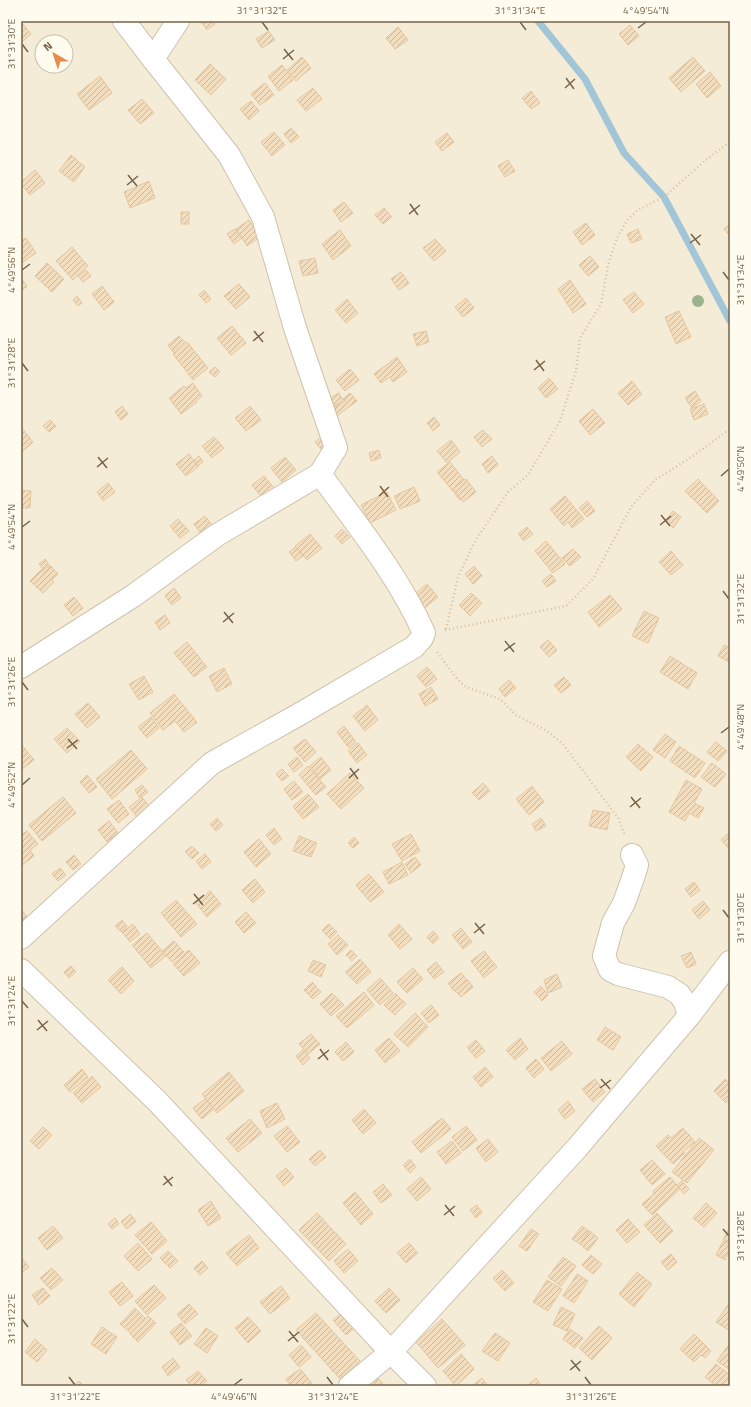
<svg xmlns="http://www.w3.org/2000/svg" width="751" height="1407" font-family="'Titillium Web',sans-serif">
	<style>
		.residential { fill: #f4ecd6; fill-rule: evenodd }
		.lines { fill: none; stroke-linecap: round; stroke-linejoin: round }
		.stream { stroke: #a2c6d8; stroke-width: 7 }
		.building { fill: url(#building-hatch); stroke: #e4c7a0 }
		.minor-casing { stroke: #cfc2ad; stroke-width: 24 }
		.path { stroke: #d7c1a2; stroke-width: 2.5; stroke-dasharray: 1 3; stroke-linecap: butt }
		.minor { stroke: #fff; stroke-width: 22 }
		.tree { fill: #9ab48d }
		.ticks { fill: none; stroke: #77634b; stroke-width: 1.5 }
		.neatline { fill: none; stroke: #77634b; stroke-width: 1.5 }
		.ticks-label { font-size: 10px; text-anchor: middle; fill: #77634b }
	</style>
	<defs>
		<pattern id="building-hatch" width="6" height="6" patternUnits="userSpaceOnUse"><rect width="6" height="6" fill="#f2ddbf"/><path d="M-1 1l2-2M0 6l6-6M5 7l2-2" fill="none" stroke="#c9b79d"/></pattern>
	</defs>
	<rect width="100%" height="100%" fill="#fcf8e8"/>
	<path class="residential" d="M21,21H730V1386H21ZM42,42H66V66H42Z"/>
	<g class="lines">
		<polyline class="stream" points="538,21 585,79 624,153 664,197 730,321"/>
	</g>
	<g class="building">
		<polygon points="202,21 213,21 215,24 207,30 201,22"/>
		<polygon points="22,23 31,34 23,41 21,38 21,24"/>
		<polygon points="630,25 639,36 628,45 619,34"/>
		<polygon points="398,27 408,40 395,49 386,38"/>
		<polygon points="269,31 275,40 262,48 256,39"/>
		<polygon points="302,57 311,68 296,81 287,70"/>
		<polygon points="693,57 705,71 681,92 669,78"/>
		<polygon points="210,64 226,79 211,95 195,80"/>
		<polygon points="282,65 293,80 279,91 268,76"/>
		<polygon points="710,72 721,86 707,98 696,84"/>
		<polygon points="100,76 112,93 89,110 77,94"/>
		<polygon points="265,83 274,95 260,105 251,94"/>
		<polygon points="313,88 322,99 306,111 297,100"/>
		<polygon points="531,91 540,103 531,109 522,98"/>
		<polygon points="142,99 154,113 140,124 128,110"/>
		<polygon points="251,101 259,111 249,120 240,109"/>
		<polygon points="291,128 299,137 291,143 284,134"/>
		<polygon points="274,132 285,145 272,156 261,142"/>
		<polygon points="447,133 454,142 442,151 435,142"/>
		<polygon points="71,155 85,167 74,182 59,171"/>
		<polygon points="508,160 515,171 505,177 498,166"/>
		<polygon points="35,170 45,183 30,195 21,184 21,182"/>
		<polygon points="149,181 155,198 130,208 124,192"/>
		<polygon points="344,202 353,213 341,222 333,210"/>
		<polygon points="384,208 392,217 383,224 375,215"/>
		<rect x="181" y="212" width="8" height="12"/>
		<polygon points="249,220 260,237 247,246 236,229"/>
		<polygon points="586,223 595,235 582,245 573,232"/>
		<polygon points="730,224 730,236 724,229"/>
		<polygon points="235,229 242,238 234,244 227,234"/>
		<polygon points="638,229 642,239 631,243 627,234"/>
		<polygon points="340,230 351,246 333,260 322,244"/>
		<polygon points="26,238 36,253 22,263 21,262 21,241"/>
		<polygon points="435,239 446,251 434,261 423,248"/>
		<polygon points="72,247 88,266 73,280 56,261"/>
		<polygon points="590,256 599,267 588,276 579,265"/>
		<polygon points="315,258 318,273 303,276 299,261"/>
		<polygon points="47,263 64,279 52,292 35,276"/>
		<polygon points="86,270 91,276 83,282 78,276"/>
		<polygon points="401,272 409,283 399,290 391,279"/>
		<polygon points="21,278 27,286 21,291"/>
		<polygon points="570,280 586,304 573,313 558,289"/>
		<polygon points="239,284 250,297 236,309 224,296"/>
		<polygon points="102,286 114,302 104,310 92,294"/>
		<polygon points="204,290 211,299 206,303 199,295"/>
		<polygon points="634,292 644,304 633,313 623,300"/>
		<polygon points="77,296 82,303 78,306 73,300"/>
		<polygon points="466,298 474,308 463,317 455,307"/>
		<polygon points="347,299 358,313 346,323 335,310"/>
		<polygon points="679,311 691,337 676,344 665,317"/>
		<polygon points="232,326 246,343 231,355 217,338"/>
		<polygon points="426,331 429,342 417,346 413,334"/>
		<polygon points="179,336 185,342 173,352 168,345"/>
		<polygon points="187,342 208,368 193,380 173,354"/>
		<polygon points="397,357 407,372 393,382 390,377 381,383 374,374"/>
		<polygon points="215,367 220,372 215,377 209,372"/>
		<polygon points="350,369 359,380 345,391 336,380"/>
		<polygon points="549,378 558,389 546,398 538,388"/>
		<polygon points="632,381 642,394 628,405 618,393"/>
		<polygon points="193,383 202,396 196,401 197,402 181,414 169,398 184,386 186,388"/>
		<polygon points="695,391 701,401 692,408 685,398"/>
		<polygon points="339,393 343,401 331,408 326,400"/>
		<polygon points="350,393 357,401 337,416 331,409 345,401 343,399"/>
		<polygon points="704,404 708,414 694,420 690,409"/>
		<polygon points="122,406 128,414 121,420 115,412"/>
		<polygon points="250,406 261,420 246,431 235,418"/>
		<polygon points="593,409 605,423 590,435 579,421"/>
		<polygon points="434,417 440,425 433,431 427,423"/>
		<polygon points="50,420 56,426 49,432 43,426"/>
		<polygon points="21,427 33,442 22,452 21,450"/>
		<polygon points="483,430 492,439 482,447 474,437"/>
		<polygon points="214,437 224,448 212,458 202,446"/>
		<polygon points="321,437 327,444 321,449 315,442"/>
		<polygon points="451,440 460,452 447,463 437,451"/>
		<polygon points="379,450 381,458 371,461 369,453"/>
		<polygon points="189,454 198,467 186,476 176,464"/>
		<polygon points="199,456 203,462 198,466 194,460"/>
		<polygon points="492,456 498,465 488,473 482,464"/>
		<polygon points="285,457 296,470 282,482 271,468"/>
		<polygon points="450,462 472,490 460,500 437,472"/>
		<polygon points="264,476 275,489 263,499 252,485"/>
		<polygon points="466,479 476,492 463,502 453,489"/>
		<polygon points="698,479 719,501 707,513 685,491"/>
		<polygon points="108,483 115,492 103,501 97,492"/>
		<polygon points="414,487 420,501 400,509 394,496"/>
		<polygon points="21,490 31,491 30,508 21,508"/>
		<polygon points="387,492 396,510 370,523 361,505"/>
		<polygon points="565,496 584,519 572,528 568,522 564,526 550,509"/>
		<polygon points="587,501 595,511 587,517 579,508"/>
		<polygon points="673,511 681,517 673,528 665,521"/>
		<polygon points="205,516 212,525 201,534 194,524"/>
		<polygon points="178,519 189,531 180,538 170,526"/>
		<polygon points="527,527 533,534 524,541 518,534"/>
		<polygon points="342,529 350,537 342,544 335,536"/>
		<polygon points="310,534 322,548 307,560 295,546"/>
		<polygon points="546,541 565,564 553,573 535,551"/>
		<polygon points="296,547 303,556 296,561 289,552"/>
		<polygon points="573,549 581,557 570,566 562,558"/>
		<polygon points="671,551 683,565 671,575 659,562"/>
		<polygon points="45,559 50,566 44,570 39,564"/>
		<polygon points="51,566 58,574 52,580 54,582 43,593 30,581 42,569 45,572"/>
		<polygon points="474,566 482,576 473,584 465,574"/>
		<polygon points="551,574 556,581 547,587 542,581"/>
		<polygon points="427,584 438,597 422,610 411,597"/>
		<polygon points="174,588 181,598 172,605 165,596"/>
		<polygon points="471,593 482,603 470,616 459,605"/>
		<polygon points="610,595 622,609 599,627 588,612"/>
		<polygon points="74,597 83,608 73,616 64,605"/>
		<polygon points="644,611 659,618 648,643 632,636"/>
		<polygon points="165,615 170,623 160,630 155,622"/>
		<polygon points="548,640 557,650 549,657 540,647"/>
		<polygon points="187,642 207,667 194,677 174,653"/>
		<polygon points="724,645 730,648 729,662 718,656"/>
		<polygon points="670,656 697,673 688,689 660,672"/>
		<polygon points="427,667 437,679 426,687 417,676"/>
		<polygon points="224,668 232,684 217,692 209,676"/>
		<polygon points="144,676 153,692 139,700 129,684"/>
		<polygon points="564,677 571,685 561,693 554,685"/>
		<polygon points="509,680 516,688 505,697 499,689"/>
		<polygon points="431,687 438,699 425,706 419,694"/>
		<polygon points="174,694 197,722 184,732 175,721 163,730 150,713"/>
		<polygon points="88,703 100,717 87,728 75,714"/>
		<polygon points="367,705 378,720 365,731 353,716"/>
		<polygon points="151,717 159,728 147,738 138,727"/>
		<polygon points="344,726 356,742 349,748 337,732"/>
		<polygon points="67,728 80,741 67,753 54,739"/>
		<polygon points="665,734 676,742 665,758 653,750"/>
		<polygon points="305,739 316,752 305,762 293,748"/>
		<polygon points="716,742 727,751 718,761 707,752"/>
		<polygon points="358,743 367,755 357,763 348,751"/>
		<polygon points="638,744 653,757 641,771 626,757"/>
		<polygon points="22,745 34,760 21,770 21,746"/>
		<polygon points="679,746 705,763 695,778 670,761"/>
		<polygon points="131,750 147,769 112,799 96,779"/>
		<polygon points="297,757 303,765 294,772 288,764"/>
		<polygon points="321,757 331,770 320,779 310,766"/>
		<polygon points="712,763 726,774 715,787 701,777"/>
		<polygon points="308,766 326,787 316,795 299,775"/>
		<polygon points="282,769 289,776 282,781 276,774"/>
		<polygon points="350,773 364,788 341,809 327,794"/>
		<polygon points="87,775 97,787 89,793 80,782"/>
		<polygon points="686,780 702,789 694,803 704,808 698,818 689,813 685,821 669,812"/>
		<polygon points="294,781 303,792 292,800 284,789"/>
		<polygon points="483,783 490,791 479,800 472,793"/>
		<polygon points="142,785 148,792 140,798 135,790"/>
		<polygon points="532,786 544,802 529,815 516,799"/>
		<polygon points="308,794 319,807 303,819 293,806"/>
		<polygon points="63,797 76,813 42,841 29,825"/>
		<polygon points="142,797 150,808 138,818 129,807"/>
		<polygon points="119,800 129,814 118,823 107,809"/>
		<polygon points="593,810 610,813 607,830 589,826"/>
		<polygon points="217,818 223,825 216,831 210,824"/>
		<polygon points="541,818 546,826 536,831 532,824"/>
		<polygon points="109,821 118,833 107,842 98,830"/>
		<polygon points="274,828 282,839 274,845 266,835"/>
		<polygon points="27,831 38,844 30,850 34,856 21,866 21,835"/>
		<polygon points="730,832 730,850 721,840"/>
		<polygon points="411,834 420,851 402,861 392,844"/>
		<polygon points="299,836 317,843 311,857 293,851"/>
		<polygon points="354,837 359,843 353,848 348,843"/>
		<polygon points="259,839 271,854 256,867 244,852"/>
		<polygon points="192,846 199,853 192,859 185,852"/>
		<polygon points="205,854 211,862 202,869 196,861"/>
		<polygon points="74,855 81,864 73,870 66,862"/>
		<polygon points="415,857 421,865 411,873 405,864"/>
		<polygon points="402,862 408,875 389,884 383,872"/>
		<polygon points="60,868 66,875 58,881 52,874"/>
		<polygon points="369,874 384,892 370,902 356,885"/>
		<polygon points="255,879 265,892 253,903 242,890"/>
		<polygon points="694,882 700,890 691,897 685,889"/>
		<polygon points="210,891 221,904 207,917 196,903"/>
		<polygon points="176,900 197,924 181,937 161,913"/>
		<polygon points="703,901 710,910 699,919 692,910"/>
		<polygon points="21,909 27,917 21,922"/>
		<polygon points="246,912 256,923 244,933 235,922"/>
		<polygon points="122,920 127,926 121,932 115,926"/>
		<polygon points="133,924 140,934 130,942 122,932"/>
		<polygon points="329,924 337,932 330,939 322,930"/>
		<polygon points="399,924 412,939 400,949 388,935"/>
		<polygon points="461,928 472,942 463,949 452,935"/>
		<polygon points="433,931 439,938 433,944 427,937"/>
		<polygon points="147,933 166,956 151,968 132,945"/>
		<polygon points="338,935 348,945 337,955 328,944"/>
		<polygon points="174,941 184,952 172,962 162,951"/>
		<polygon points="189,950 200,963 184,976 173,964"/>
		<polygon points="351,950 357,956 352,961 346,955"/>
		<polygon points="484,951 497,967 484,978 471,961"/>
		<polygon points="691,952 696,964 687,968 681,956"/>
		<polygon points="360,959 371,972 357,984 345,972"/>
		<polygon points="313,960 326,965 321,977 308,971"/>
		<polygon points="436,962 444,972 434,979 427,970"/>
		<polygon points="71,966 76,972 69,978 64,972"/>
		<polygon points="122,967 134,981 121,994 108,980"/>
		<polygon points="413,968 423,979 407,993 397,982"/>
		<polygon points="461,973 467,980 454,991 448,983"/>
		<polygon points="557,974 562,987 548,993 544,980"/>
		<polygon points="380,978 393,993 380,1005 367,990"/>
		<polygon points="468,980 473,987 461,997 455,991"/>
		<polygon points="312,982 321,992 313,999 304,990"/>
		<polygon points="541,986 548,995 542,1001 534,992"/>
		<polygon points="364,992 374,1005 347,1028 336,1016"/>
		<polygon points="332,993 344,1005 331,1016 320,1004"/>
		<polygon points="395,993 406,1004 395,1015 384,1005"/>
		<polygon points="431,1005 439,1015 429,1023 421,1013"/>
		<polygon points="415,1013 428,1027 408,1047 394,1034"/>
		<polygon points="605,1027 621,1037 613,1050 597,1040"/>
		<polygon points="311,1034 320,1044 308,1054 299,1044"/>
		<polygon points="389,1038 400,1051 385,1063 375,1050"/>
		<polygon points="520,1038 528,1049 515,1060 506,1050"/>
		<polygon points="476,1040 485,1051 476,1058 467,1047"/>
		<polygon points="562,1041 572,1054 551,1071 541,1058"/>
		<polygon points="346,1042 354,1052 343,1061 335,1052"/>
		<polygon points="303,1050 310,1058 303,1065 296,1056"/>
		<polygon points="536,1059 544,1069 534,1078 526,1068"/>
		<polygon points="485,1067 493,1077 481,1087 473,1077"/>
		<polygon points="82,1069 88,1077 70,1092 64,1085"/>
		<polygon points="229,1072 244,1091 217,1113 202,1094"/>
		<polygon points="92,1076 101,1087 82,1103 73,1093"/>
		<polygon points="595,1079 605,1092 593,1102 582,1089"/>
		<polygon points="725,1079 730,1084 730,1098 726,1103 714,1091"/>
		<polygon points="205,1099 214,1109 202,1119 193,1108"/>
		<polygon points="568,1101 575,1111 565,1119 558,1110"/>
		<polygon points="277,1103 285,1119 267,1128 260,1111"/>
		<polygon points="364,1109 376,1123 363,1134 352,1120"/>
		<polygon points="442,1118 451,1129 421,1153 412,1142"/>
		<polygon points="250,1119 262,1133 238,1152 226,1138"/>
		<polygon points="287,1126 300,1142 287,1152 274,1136"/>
		<polygon points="466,1126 477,1140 463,1151 452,1137"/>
		<polygon points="43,1127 52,1135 39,1149 30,1141"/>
		<polygon points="683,1128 695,1142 683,1152 685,1153 673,1164 656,1146 668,1135 671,1138"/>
		<polygon points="699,1138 714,1150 687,1183 672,1172"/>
		<polygon points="488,1139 498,1152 486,1162 476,1148"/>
		<polygon points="452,1141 461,1153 446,1164 437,1152"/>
		<polygon points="320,1150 326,1157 315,1166 309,1159"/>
		<polygon points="410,1159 416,1167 410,1173 403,1165"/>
		<polygon points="652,1160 665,1174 652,1185 640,1170"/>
		<polygon points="286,1168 294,1177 284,1186 276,1176"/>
		<polygon points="421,1177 431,1189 417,1201 407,1189"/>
		<polygon points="670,1177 680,1189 652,1215 642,1204 654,1194 653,1191"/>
		<polygon points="682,1181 689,1189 684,1194 677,1185"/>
		<polygon points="383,1184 392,1195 381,1203 373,1192"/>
		<polygon points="355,1192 373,1214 361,1225 343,1203"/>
		<polygon points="211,1201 221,1218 208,1226 198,1210"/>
		<polygon points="706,1203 717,1213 704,1227 693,1218"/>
		<polygon points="477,1205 482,1213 476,1218 470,1210"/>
		<polygon points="317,1213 346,1244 329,1261 299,1230"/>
		<polygon points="657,1213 673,1231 660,1243 644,1225"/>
		<polygon points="130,1214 136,1221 127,1229 121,1222"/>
		<polygon points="115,1218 119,1224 112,1229 108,1224"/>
		<polygon points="628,1219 640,1232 627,1243 616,1230"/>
		<polygon points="151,1222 167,1241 152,1254 135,1235"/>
		<polygon points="53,1226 63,1238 47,1250 38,1238"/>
		<polygon points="582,1226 589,1231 580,1244 572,1239"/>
		<polygon points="730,1227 730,1243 723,1240"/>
		<polygon points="531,1229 539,1234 527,1251 519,1246"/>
		<polygon points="590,1231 598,1238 588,1251 580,1244"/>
		<polygon points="249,1235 259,1248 237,1266 226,1253"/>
		<polygon points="723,1241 730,1244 730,1250 725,1260 716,1255"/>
		<polygon points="138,1243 152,1259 138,1271 124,1256"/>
		<polygon points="409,1243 418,1253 406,1263 397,1253"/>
		<polygon points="348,1249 358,1261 344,1273 334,1261"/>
		<polygon points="168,1251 178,1261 170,1268 160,1258"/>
		<polygon points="671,1254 677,1262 668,1270 661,1262"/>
		<polygon points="591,1255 602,1264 593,1274 582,1265"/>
		<polygon points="21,1257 29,1267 21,1273"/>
		<polygon points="563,1257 576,1266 561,1286 548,1277"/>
		<polygon points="202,1261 208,1268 200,1275 194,1268"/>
		<polygon points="52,1268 63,1280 51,1290 40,1278"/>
		<polygon points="502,1270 514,1283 505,1291 493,1278"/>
		<polygon points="637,1272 652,1284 634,1307 619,1294"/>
		<polygon points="577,1274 588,1281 574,1303 563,1296"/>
		<polygon points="547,1280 562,1289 548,1311 533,1302"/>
		<polygon points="122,1282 133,1296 120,1306 109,1292"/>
		<polygon points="154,1285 166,1298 147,1315 135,1301"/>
		<polygon points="281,1286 290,1298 270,1314 260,1302"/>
		<polygon points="43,1288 50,1296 39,1305 32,1295"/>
		<polygon points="389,1288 400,1300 386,1313 375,1301"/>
		<polygon points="730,1302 730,1331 716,1322"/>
		<polygon points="189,1304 198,1314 185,1324 177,1314"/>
		<polygon points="561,1307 575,1314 567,1331 553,1325"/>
		<polygon points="135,1308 145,1318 131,1333 120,1324"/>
		<polygon points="316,1313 360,1361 340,1379 296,1330"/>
		<polygon points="342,1313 355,1328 346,1335 333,1320"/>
		<polygon points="148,1316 156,1323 138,1342 130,1334"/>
		<polygon points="248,1317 261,1331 248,1343 235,1328"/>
		<polygon points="442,1319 465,1345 438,1368 416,1342"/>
		<polygon points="181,1323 192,1336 180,1345 170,1332"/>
		<polygon points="599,1326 612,1338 592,1360 579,1348"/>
		<polygon points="102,1327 117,1337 106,1354 91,1344"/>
		<polygon points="206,1328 218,1336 207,1353 194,1344"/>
		<polygon points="570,1329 583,1338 575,1348 563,1339"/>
		<polygon points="495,1333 510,1343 498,1361 482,1351"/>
		<polygon points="694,1334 711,1351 705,1358 701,1355 694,1362 680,1349"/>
		<polygon points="35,1339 47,1350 37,1362 25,1352"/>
		<polygon points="730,1343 730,1370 717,1361"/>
		<polygon points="301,1345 311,1357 299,1367 289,1355"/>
		<polygon points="461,1354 474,1369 456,1386 443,1371"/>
		<polygon points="173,1358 180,1367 168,1376 162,1367"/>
		<polygon points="716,1364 730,1375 730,1386 716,1386 705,1377"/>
		<polygon points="300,1369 312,1383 308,1386 291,1386 286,1379"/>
		<polygon points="198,1371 207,1381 201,1386 191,1386 186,1380"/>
		<polygon points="376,1376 385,1386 365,1386"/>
		<polygon points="482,1378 488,1386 472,1386"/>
		<polygon points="536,1378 542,1386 527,1386"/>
		<polygon points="79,1381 83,1386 73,1386"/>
	</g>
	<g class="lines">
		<defs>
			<g id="minor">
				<polyline points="153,59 178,21"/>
				<polyline points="21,667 133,596 217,535 320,474"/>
				<polyline points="632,855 637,865 634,875 624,903 613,923 604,956 610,970 618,974 668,987 679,994 685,1002 689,1016"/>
				<path d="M21,938L212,763L298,715L414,647L422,638L424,633C398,575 357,525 320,474L336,448L295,328L263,217L229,155L153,59L124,21"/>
				<polyline points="21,970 157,1101 391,1352 425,1386"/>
				<polyline points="350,1386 391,1352 577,1148 689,1016 730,962"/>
			</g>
		</defs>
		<use href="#minor" class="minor-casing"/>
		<g class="path">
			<polyline points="446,629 458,577 475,541 508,492 528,475 560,421 576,371 580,338 601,304 608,265 617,238 628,219 638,210 664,197 707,159 730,142"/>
			<polyline points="445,630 566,606 593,579 631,507 655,480 693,456 730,429"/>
			<polyline points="437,652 458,680 466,687 500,699 516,715 547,731 563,744 618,818 625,836"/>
		</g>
		<use href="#minor" class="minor"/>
	</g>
	<circle class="tree" cx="698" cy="301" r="6"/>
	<path class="ticks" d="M262,22L268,30M520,22L526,30M638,28L646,22M22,44L28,52M284,49L293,60M283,59L294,50M566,78L574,89M565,88L575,79M128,175L137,186M127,185L138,176M410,204L418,215M409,214L420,205M691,234L700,245M690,243L701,235M22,270L30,264M723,272L729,280M254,331L263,342M253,341L264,332M536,360L544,371M22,363L28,371M534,370L545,361M98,457L107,468M97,467L108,458M721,476L729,469M380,486L388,497M379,496L389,487M661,515L670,526M660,525L671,516M22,527L30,521M723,591L729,599M224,612L233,623M223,622L234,613M505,641L514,652M504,651L515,643M22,682L28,690M721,733L729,727M68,739L77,749M67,748L78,740M350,768L358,779M349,778L359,769M22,785L30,778M631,797L640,808M630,807L641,798M194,894L203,905M193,904L204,895M723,910L729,918M475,923L484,934M474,933L485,924M22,1001L28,1008M38,1020L47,1031M37,1030L48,1021M320,1049L328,1060M318,1059L329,1050M601,1079L610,1089M600,1088L611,1080M164,1176L172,1186M163,1185L173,1177M445,1205L454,1216M444,1215L455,1206M723,1229L729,1236M22,1319L28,1327M289,1331L298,1342M288,1341L299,1332M571,1360L580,1371M570,1370L581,1361M69,1377L75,1385M327,1377L333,1385M585,1377L591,1385M234,1385L242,1379"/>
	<rect width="751" height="1407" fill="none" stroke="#fffbee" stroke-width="44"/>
	<g transform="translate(54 54) rotate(321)"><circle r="19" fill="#fffbee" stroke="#c9bead"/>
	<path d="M0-3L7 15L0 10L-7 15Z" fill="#e58c4e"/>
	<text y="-6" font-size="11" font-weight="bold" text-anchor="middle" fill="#77634b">N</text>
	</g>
	<rect x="22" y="22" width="707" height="1363" class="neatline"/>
	<g class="ticks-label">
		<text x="262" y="14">31°31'32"E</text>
		<text x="520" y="14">31°31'34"E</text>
		<text x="646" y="14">4°49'54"N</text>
		<text transform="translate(11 44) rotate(-90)" y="4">31°31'30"E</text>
		<text transform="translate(11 270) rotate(-90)" y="4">4°49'56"N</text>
		<text transform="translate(740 280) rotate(-90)" y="4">31°31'34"E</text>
		<text transform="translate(11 363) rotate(-90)" y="4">31°31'28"E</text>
		<text transform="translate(740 469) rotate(-90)" y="4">4°49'50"N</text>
		<text transform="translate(11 527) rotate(-90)" y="4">4°49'54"N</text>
		<text transform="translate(740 599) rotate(-90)" y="4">31°31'32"E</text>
		<text transform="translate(11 682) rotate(-90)" y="4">31°31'26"E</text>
		<text transform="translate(740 727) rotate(-90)" y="4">4°49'48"N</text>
		<text transform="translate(11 785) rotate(-90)" y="4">4°49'52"N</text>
		<text transform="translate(740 918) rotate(-90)" y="4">31°31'30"E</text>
		<text transform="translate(11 1001) rotate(-90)" y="4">31°31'24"E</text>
		<text transform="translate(740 1236) rotate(-90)" y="4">31°31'28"E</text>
		<text transform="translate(11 1319) rotate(-90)" y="4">31°31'22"E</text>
		<text x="75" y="1400">31°31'22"E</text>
		<text x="234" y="1400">4°49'46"N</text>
		<text x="333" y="1400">31°31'24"E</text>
		<text x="591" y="1400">31°31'26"E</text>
	</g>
</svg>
